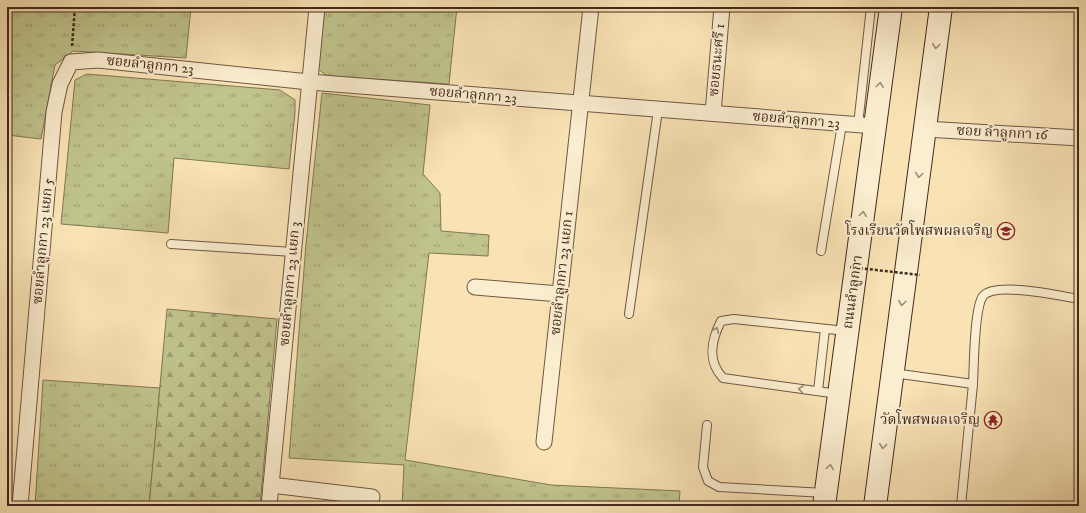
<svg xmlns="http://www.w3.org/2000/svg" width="1086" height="513" font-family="'IM FELL DW Pica','Noto Serif Thai',serif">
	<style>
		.grass { fill: url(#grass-tufts); stroke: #827655 }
		.forest { fill: url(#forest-firs); stroke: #827655 }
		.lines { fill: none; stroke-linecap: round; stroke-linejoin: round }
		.lane-casing { stroke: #705744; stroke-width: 10 }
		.street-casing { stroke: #705744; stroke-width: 17 }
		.secondary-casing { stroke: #43281e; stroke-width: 24 }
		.path { stroke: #43281e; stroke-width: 2.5; stroke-dasharray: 3 2; stroke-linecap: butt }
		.lane { stroke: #fbedcf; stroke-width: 8 }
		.street { stroke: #fbedcf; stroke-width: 15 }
		.secondary { stroke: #fbedcf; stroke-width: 22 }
		.path-bridge { stroke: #43281e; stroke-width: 2.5; stroke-dasharray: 3 2; stroke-linecap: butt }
		.oneway { stroke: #9f8a76 }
		.labels { text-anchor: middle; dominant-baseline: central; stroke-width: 4; stroke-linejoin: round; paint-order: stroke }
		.street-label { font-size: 14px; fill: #43281e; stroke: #fbedcf }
		.poi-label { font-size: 14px; fill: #43281e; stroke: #fbedcf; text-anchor: end }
	</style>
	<defs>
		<pattern id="grass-tufts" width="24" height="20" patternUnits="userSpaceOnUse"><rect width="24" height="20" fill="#c0c38c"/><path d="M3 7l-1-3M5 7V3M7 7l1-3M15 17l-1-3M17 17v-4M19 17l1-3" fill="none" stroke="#9e9e72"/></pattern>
		<pattern id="forest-firs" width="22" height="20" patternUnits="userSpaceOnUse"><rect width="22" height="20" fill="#c0c38c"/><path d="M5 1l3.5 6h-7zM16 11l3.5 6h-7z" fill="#9e9e72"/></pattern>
	</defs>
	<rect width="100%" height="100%" fill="#f9e3b5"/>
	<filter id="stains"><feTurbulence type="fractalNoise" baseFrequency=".005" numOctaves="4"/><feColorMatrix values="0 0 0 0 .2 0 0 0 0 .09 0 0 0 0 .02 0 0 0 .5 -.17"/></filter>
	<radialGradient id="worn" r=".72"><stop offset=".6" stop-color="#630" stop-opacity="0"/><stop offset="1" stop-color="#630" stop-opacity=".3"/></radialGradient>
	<g class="grass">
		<polygon points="7,7 191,7 186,58 73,51 55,65 41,139 7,135"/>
		<polygon points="325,7 457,7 449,84 327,76 317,68"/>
		<polygon points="87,74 280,90 295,100 295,113 289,169 174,158 168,233 61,224 75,80"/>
		<polygon points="322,93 430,105 423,174 440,193 441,231 489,235 488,256 429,253 405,460 551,485 680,491 679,506 402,506 404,465 289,458 306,244"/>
		<polygon points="43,380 160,388 149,506 35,506"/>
	</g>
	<polygon class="forest" points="167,309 277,319 260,506 149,506"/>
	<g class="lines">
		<defs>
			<g id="lane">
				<polyline points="858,125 871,7"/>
				<polyline points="171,244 293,252"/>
				<polyline points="821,251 842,124"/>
				<polyline points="629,314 658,110"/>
				<polyline points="893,373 973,384 961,506"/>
				<path d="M973,384C974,366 974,308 983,296C995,281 1061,296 1079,299"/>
				<polyline points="818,391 825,329"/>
				<path d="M838,394L723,378C707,361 711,341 721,321L734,319L846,331"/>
				<polyline points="707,425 703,467 708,481 719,487 825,493"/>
			</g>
			<g id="street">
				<polyline points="713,113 722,7"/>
				<polyline points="925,129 1079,138"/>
				<polyline points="475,287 560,294"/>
				<polyline points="544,442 591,7"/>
				<polyline points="271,485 372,497"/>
				<polyline points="20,506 54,112 60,84 71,62 98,60 309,82 875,126"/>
				<polyline points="269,506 317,7"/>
			</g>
			<g id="secondary">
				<polyline points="824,506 891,7"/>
				<polyline points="875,506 941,7"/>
			</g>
		</defs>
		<use href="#lane" class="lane-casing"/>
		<use href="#street" class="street-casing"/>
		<use href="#secondary" class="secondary-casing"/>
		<polyline class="path" points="72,46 75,7"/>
		<use href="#lane" class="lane"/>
		<use href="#street" class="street"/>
		<use href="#secondary" class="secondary"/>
		<polyline class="path-bridge" points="850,267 920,275"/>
	</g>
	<defs><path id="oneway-chevron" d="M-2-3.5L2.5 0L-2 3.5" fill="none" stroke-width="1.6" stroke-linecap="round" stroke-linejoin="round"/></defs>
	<g class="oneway">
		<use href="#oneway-chevron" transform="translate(936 46) rotate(97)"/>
		<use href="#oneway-chevron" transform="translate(880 85) rotate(-82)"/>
		<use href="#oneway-chevron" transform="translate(919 175) rotate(98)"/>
		<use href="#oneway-chevron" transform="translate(863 214) rotate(-82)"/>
		<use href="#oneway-chevron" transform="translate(902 303) rotate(97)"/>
		<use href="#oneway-chevron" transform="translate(716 330) rotate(-67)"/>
		<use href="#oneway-chevron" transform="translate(801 389) rotate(-172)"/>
		<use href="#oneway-chevron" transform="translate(883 446) rotate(98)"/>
		<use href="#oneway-chevron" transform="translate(830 467) rotate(-82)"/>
	</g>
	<defs>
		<symbol id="school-ring" viewBox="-11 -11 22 22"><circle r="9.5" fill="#fbedcf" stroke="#8f2418" stroke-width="1.5"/><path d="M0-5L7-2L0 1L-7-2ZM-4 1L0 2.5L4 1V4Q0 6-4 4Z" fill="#8f2418"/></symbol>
		<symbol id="temple-ring" viewBox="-11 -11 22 22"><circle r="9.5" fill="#fbedcf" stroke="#8f2418" stroke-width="1.5"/><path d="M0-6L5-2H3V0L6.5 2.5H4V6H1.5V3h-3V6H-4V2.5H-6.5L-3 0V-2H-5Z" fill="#8f2418"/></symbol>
	</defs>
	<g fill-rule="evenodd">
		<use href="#school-ring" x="996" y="221" width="20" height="20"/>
		<use href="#temple-ring" x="983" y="410" width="20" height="20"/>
	</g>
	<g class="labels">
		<g class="street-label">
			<text transform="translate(717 60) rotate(-85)">ซอยธนะศรี 1</text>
			<text transform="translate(150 65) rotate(6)">ซอยลำลูกกา 23</text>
			<text transform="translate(473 95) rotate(5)">ซอยลำลูกกา 23</text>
			<text transform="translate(796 120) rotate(5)">ซอยลำลูกกา 23</text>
			<text transform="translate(1002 133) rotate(3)">ซอย ลำลูกกา 16</text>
			<text transform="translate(43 241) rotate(-85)">ซอยลำลูกกา 23 แยก 5</text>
			<text transform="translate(562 273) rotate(-84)">ซอยลำลูกกา 23 แยก 1</text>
			<text transform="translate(290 284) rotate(-85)">ซอยลำลูกกา 23 แยก 3</text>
			<text transform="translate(853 292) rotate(-82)">ถนนลำลูกกา</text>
		</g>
		<g class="poi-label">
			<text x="993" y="231">โรงเรียนวัดโพสพผลเจริญ</text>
			<text x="980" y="420">วัดโพสพผลเจริญ</text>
		</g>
	</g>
	<rect width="1086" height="513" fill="none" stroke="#f9e3b5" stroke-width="24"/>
	<rect x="8" y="8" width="1070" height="497" fill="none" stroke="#43281e" stroke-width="2"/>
	<rect x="12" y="12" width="1062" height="489" fill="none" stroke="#43281e"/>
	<rect width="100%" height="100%" filter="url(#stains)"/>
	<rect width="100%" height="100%" fill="url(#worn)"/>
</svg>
